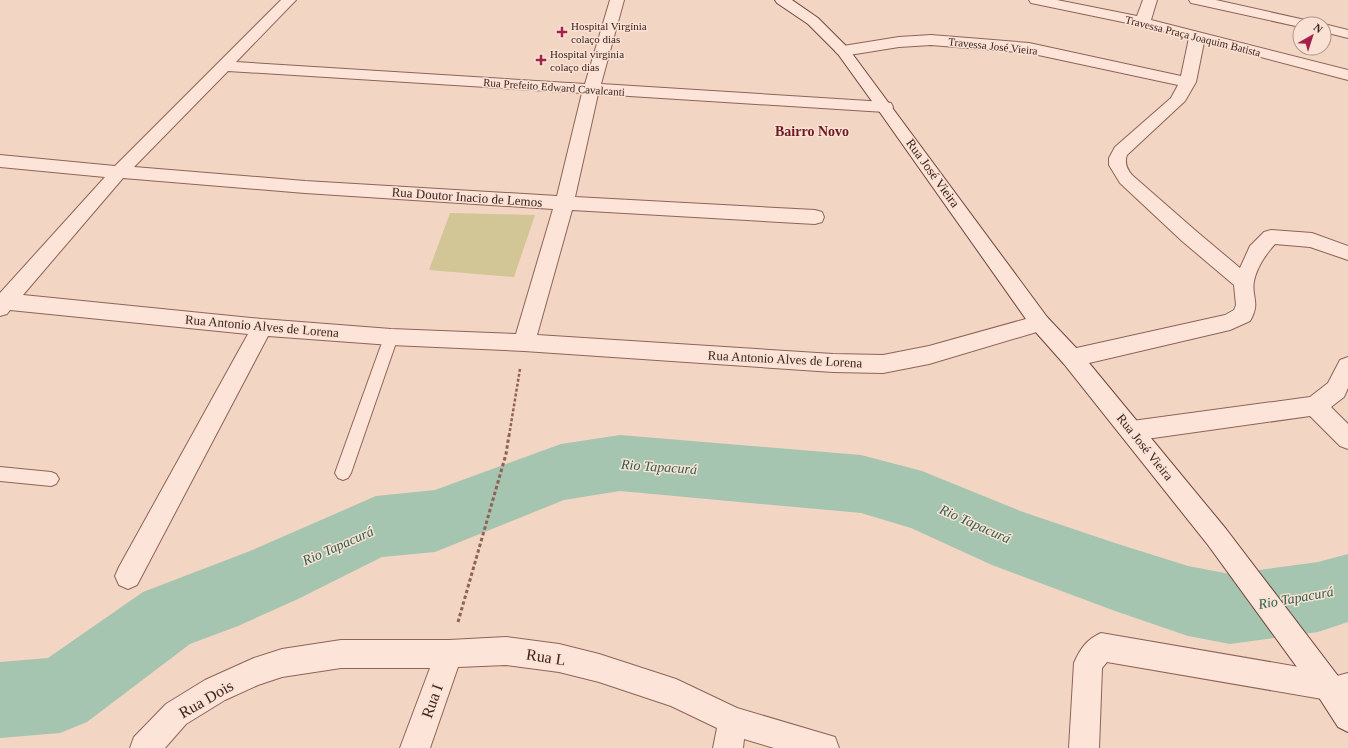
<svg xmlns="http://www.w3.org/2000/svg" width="1348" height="748" font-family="Georgia,serif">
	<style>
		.green { fill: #d2c596 }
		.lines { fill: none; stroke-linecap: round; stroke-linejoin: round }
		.river { fill: #a6c5b1; fill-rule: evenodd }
		.service-casing { stroke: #8f6358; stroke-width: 2 }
		.minor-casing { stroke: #8f6358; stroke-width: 2 }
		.secondary-casing { stroke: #71443b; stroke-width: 2 }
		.path-far1 { stroke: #8f6358; stroke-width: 2.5; stroke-dasharray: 3 2; stroke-linecap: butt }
		.path { stroke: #8f6358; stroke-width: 3; stroke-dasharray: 3.5 2.5; stroke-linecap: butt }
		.service { fill: #fce5d8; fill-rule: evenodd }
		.minor { fill: #fce5d8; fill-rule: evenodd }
		.secondary { fill: #fce5d8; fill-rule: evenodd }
		.poi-dot { fill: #a4214e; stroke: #f9e2d4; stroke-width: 1.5 }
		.labels { text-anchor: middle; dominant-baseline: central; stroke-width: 3; stroke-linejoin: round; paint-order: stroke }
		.far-poi-label { font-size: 11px; fill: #3e221d; stroke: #f9e2d4; text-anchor: start }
		.far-street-label { font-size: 11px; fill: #3e221d; stroke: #f9e2d4 }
		.street-label { font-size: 13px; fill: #3e221d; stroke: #f9e2d4 }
		.far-district-label { font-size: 14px; font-weight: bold; fill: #6f1823; stroke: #f9e2d4 }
		.water-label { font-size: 14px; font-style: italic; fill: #2b5f4a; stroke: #f9e2d4 }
		.near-street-label { font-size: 16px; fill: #3e221d; stroke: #f9e2d4 }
	</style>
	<rect width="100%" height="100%" fill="#f2d5c3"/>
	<polygon class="green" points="450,213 535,215 514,277 429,270"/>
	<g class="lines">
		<polygon class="river" points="620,435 861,455 922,471 1023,512 1115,543 1188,566 1230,574 1318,562 1348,554 1348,622 1318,632 1230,644 1188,636 1115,611 992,565 911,528 861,513 620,491 564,500 435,552 382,557 298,599 238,626 190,644 87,722 60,733 0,738 0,662 48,658 143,592 250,551 376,496 435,490 561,444"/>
		<defs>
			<g id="service">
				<polygon points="391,332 396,333 398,337 351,473 348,478 343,480 338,478 335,473 384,337 386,333"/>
				<polygon points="0,467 51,472 56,474 59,479 56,484 51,486 0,481"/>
				<polygon points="1348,673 1348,691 1328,695 1322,692 1319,686 1322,680"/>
			</g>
			<g id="minor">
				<path d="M281,0H296L236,62L585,84L610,0H624L601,84L885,102L891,103L893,107L891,111L885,112L598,94L575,197L815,210L822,212L824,217L822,222L815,224L572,210L537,335L833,354L883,355L929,346L1040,315L1047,317L1050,323L1047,329L1040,331L929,364L883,373L833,372L524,351L391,345L268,336L137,585L128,589L119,585L115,576L119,567L248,334L10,310L7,314L0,316V293L105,177L0,167V155L115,166ZM228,71L582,93L557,196L305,181L134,167ZM123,178L305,193L553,209L516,334L391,329L262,319L23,295Z"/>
				<path d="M1029,0H1057L1137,16L1143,0H1157L1151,20L1348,70V80L1204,42L1196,82L1185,101L1127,155C1124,163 1127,169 1132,175L1196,231L1240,268L1250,246L1264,232L1271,230L1312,233L1348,246V260L1310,247L1275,244C1266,254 1257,267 1254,281C1251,297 1261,302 1250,321L1230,330L1072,367L1064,364L1061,358L1064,352L1072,349L1225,315L1234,310L1236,305L1234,285L1182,241L1120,183L1109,165V158L1115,147L1171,98L1178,85L1029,53L931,45L899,47L843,56L838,54L835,51L838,48L843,46L899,37L931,35L1029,43L1181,76L1189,38L1142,26L1036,4L1031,3Z"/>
				<polygon points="1189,0 1216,0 1305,20 1310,21 1312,24 1300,24 1300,27 1196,4 1191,3"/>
				<polygon points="1322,24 1324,24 1348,30 1348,38 1324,32 1324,24"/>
				<polygon points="1348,357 1348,388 1344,397 1331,407 1348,424 1348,449 1340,446 1310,416 1132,441 1124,438 1120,431 1124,424 1132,421 1310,397 1328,383 1340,360"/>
				<path d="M1101,633L1328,672L1338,676L1342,686L1338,696L1328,700L1107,662L1102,668L1099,748H1069L1074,663C1080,649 1087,639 1101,633Z"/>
				<polygon points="506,637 559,644 599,654 676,679 737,708 835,737 839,748 774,748 744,739 743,748 713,748 717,728 671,706 599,682 559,672 506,665 458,667 430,748 400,748 430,668 341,668 282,677 258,685 225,700 186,724 165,748 130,748 134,737 166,704 205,680 254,658 282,649 341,640 449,640"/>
			</g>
			<polygon id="secondary" points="775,0 792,0 818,18 848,48 1047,317 1080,352 1226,529 1338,676 1348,691 1348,732 1338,727 1318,696 1208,545 1064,364 1033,329 879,111 838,54 808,24 777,3"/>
		</defs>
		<use href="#service" class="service-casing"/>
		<use href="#minor" class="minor-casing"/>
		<use href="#secondary" class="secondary-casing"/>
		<polyline class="path-far1" points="509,436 520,369"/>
		<polyline class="path" points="458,622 506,454 509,435"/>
		<use href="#service" class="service"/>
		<use href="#minor" class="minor"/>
		<use href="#secondary" class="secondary"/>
	</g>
	<g class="poi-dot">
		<path d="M560 26h4v4h4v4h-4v4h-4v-4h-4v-4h4z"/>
		<path d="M539 54h4v4h4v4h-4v4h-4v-4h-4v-4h4z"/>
	</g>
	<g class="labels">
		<g class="far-poi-label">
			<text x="571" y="26">Hospital Virgínia<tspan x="571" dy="13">colaço dias</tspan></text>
			<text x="550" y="54">Hospital virginia<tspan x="550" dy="13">colaço dias</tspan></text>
		</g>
		<g class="far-street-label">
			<text transform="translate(1193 36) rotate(14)">Travessa Praça Joaquim Batista</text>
			<text transform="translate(993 46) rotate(6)">Travessa José Vieira</text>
			<text transform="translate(554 87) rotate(4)">Rua Prefeito Edward Cavalcanti</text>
		</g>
		<g class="street-label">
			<text transform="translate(933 173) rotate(54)">Rua José Vieira</text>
			<text transform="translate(467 197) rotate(4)">Rua Doutor Inacio de Lemos</text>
			<text transform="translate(262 326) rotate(5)">Rua Antonio Alves de Lorena</text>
			<text transform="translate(785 359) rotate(3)">Rua Antonio Alves de Lorena</text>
			<text transform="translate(1145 447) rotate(51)">Rua José Vieira</text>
		</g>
		<g class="far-district-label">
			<text x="812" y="131">Bairro Novo</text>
		</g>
		<g class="water-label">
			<text transform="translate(659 467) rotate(4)">Rio Tapacurá</text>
			<text transform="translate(975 524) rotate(24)">Rio Tapacurá</text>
			<text transform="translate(338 546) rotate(-24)">Rio Tapacurá</text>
			<text transform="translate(1296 598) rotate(-10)">Rio Tapacurá</text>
		</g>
		<g class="near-street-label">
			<text transform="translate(546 657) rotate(9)">Rua L</text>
			<text transform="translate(206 699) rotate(-30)">Rua Dois</text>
			<text transform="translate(432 701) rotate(-70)">Rua I</text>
		</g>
	</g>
	<g transform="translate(1312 36) rotate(39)"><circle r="19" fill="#f9e2d4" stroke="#ae958b"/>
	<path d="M0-3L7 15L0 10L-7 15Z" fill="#a4214e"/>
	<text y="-6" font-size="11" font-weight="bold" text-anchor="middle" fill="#3e221d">N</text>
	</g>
</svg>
